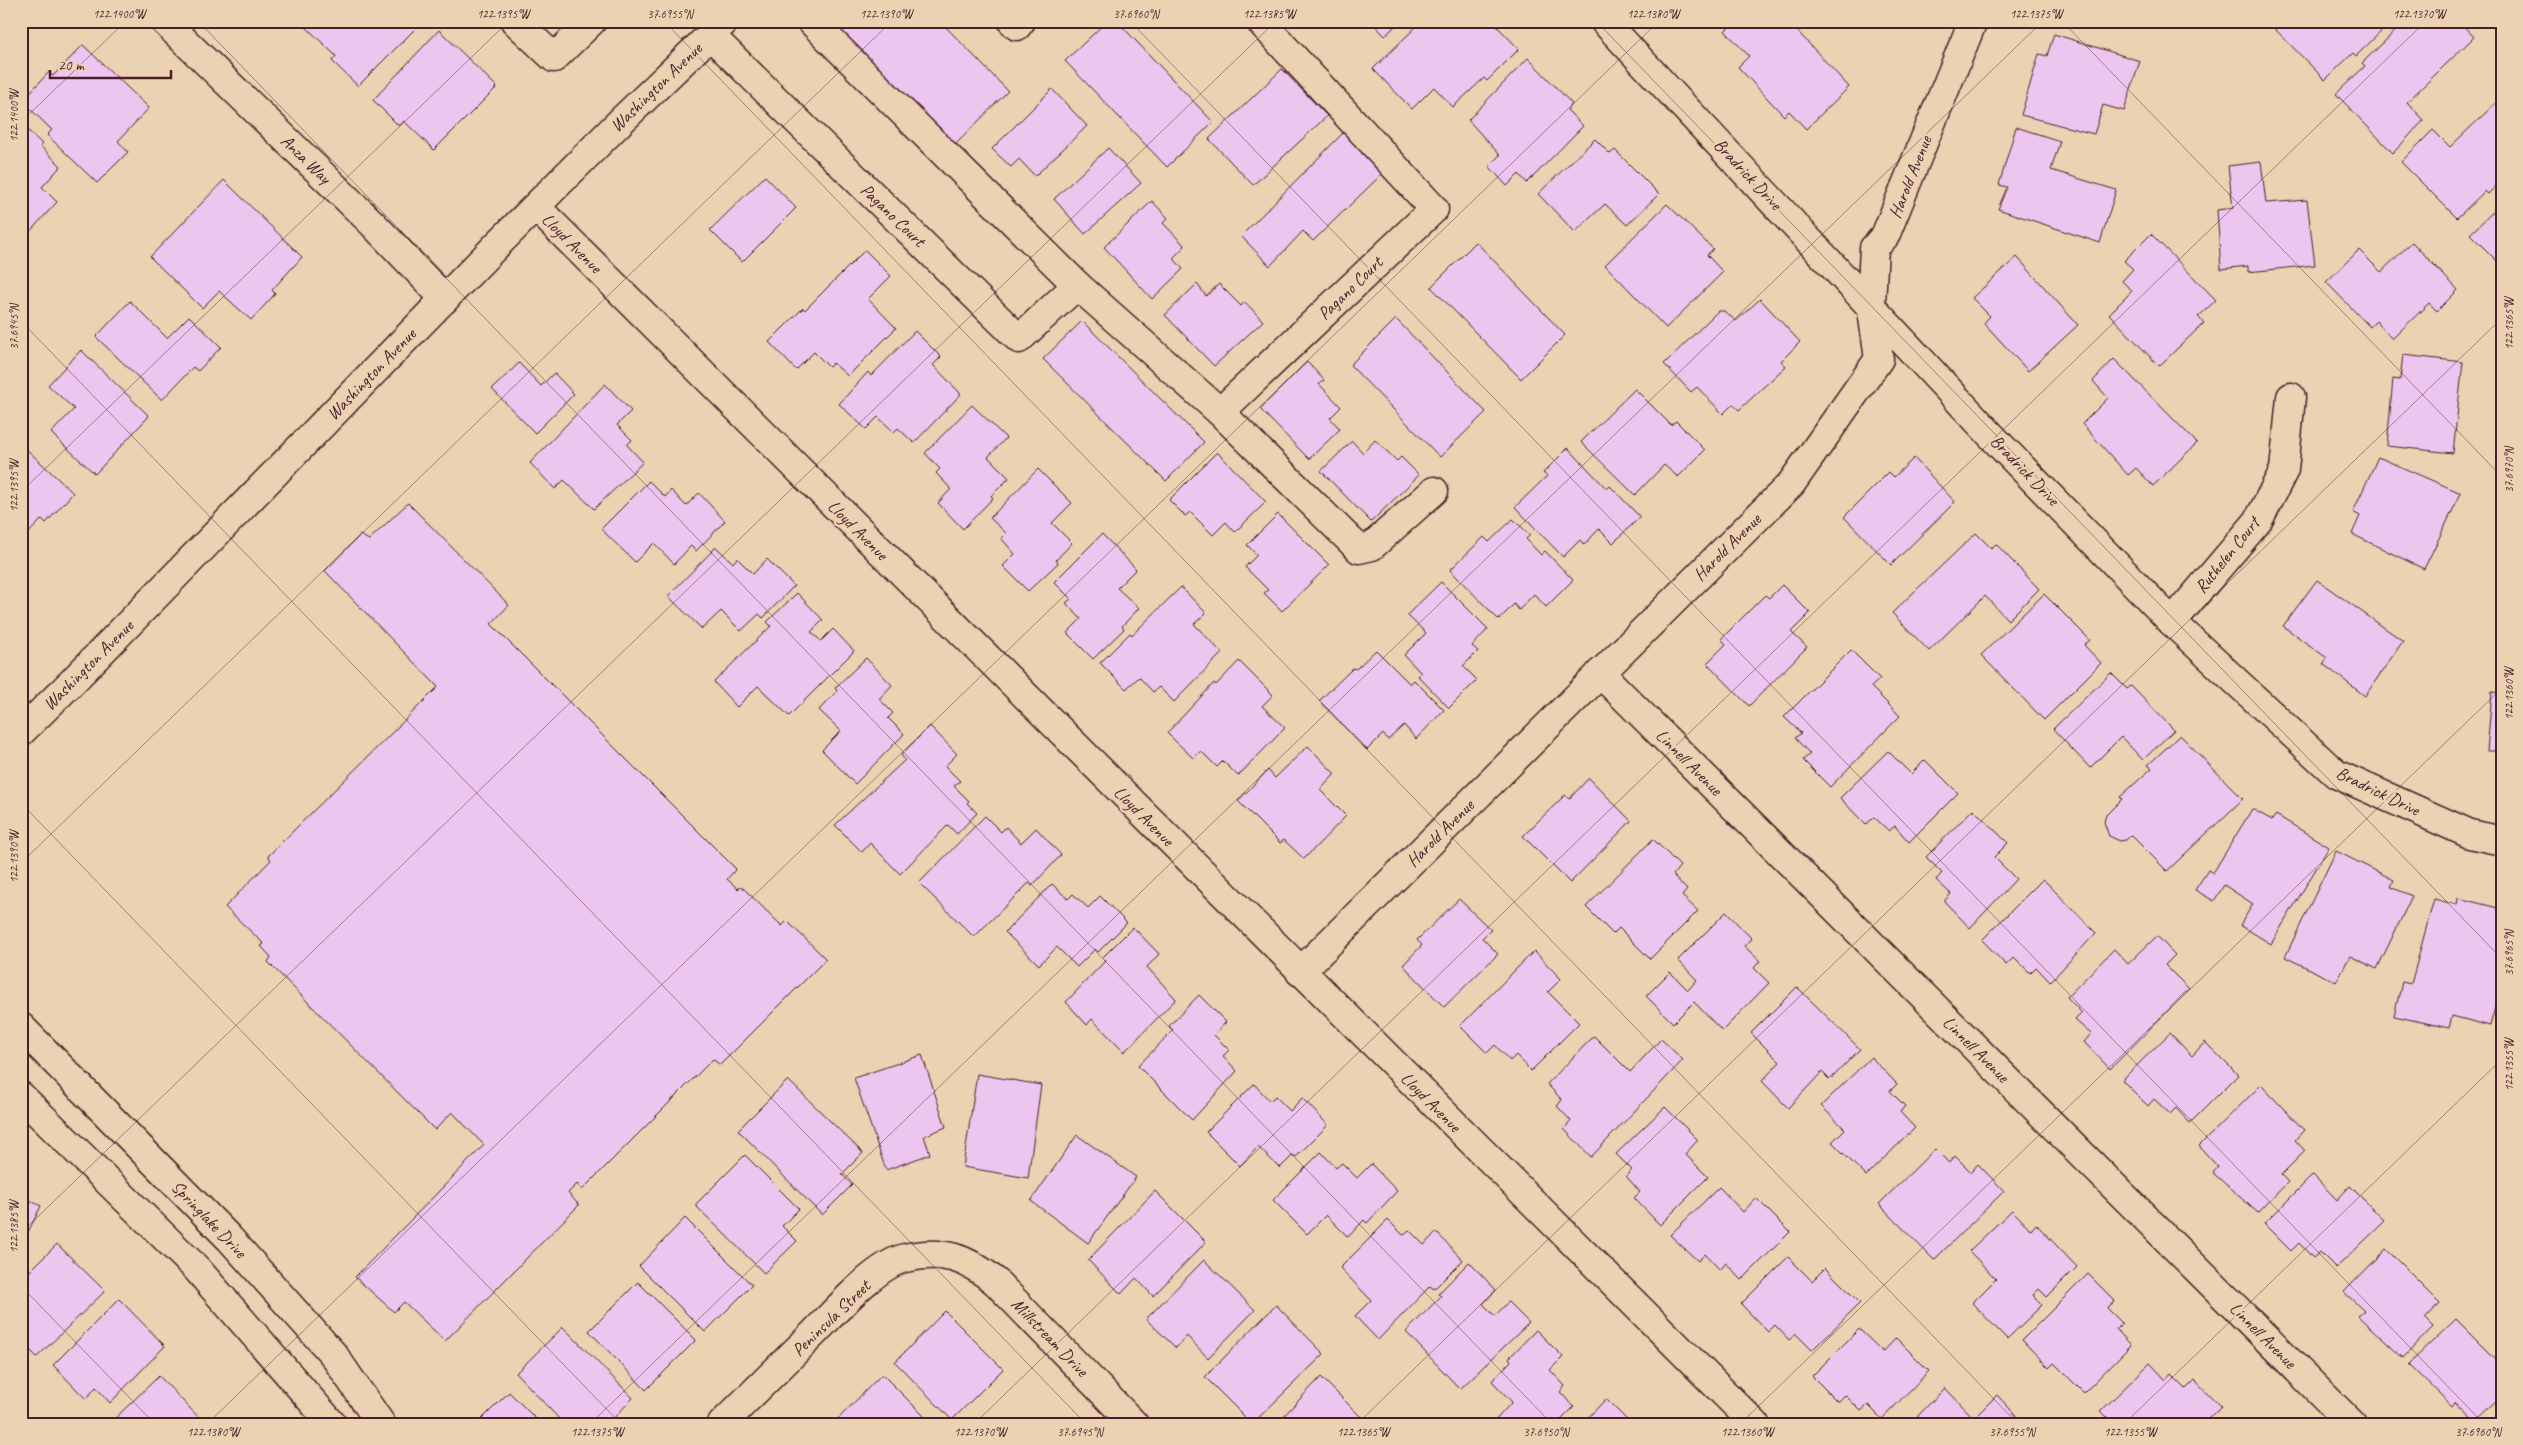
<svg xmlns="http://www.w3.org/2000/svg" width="2523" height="1445" font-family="Caveat,sans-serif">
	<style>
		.building { fill: #edc6f0; stroke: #4a1f2b }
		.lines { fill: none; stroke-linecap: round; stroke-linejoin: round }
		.minor-casing { stroke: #4a1f2b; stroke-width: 31 }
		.major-casing { stroke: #4a1f2b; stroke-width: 31 }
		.minor { stroke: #ebd2b2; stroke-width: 28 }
		.major { stroke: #ebd2b2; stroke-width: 28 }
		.ticks { fill: none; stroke: #4a1f2b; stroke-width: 1; stroke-opacity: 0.45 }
		.labels { text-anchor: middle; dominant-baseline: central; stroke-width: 5; stroke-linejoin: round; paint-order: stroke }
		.street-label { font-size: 18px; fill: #4a1f2b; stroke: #ebd2b2 }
		.neatline { fill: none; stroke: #4a1f2b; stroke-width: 2 }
		.ticks-label { font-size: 12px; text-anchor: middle; fill: #4a1f2b }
	</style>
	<rect width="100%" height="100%" fill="#ebd2b2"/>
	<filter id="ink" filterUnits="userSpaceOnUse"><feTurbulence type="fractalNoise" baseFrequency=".02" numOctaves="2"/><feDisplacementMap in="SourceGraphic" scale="10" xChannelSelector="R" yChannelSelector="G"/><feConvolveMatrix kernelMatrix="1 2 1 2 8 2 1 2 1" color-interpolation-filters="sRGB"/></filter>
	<g filter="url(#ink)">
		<g class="building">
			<polygon points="308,21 423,21 358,86 332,61 336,56 304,25"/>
			<polygon points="832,21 940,21 1008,91 954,146 828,25"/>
			<polygon points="1107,21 1117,21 1213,122 1167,167 1065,61"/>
			<polygon points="1371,21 1400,21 1385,36"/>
			<polygon points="1422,21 1492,21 1519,49 1487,81 1484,78 1453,107 1434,87 1412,109 1373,69"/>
			<polygon points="1735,21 1788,21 1849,87 1806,129 1789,111 1784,116 1738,67 1749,56 1725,31"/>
			<polygon points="2273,21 2392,21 2356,56 2353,53 2325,80 2270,24"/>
			<polygon points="2406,21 2459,21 2474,37 2407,102 2424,120 2393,153 2336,94 2365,66 2362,63"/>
			<polygon points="439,30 497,87 434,150 404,121 399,126 373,100"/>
			<polygon points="2054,34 2140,61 2124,111 2103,105 2094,134 2021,115 2039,54 2047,56"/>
			<polygon points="83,45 149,108 118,141 128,152 97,183 47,135 52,130 22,101 49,72 53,76"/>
			<polygon points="1528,58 1572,104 1567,110 1583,126 1527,183 1519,174 1507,186 1489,166 1500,155 1468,120"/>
			<polygon points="1282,69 1327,116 1253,185 1209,139"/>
			<polygon points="1052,89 1087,126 1035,176 1019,159 1011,167 992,149"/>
			<polygon points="2502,97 2502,180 2488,194 2485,191 2457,218 2401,162 2433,130 2450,147"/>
			<polygon points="21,124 42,144 40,146 61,166 42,187 57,202 25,237 21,233"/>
			<polygon points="2016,127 2060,141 2051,170 2116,190 2100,243 1998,209 2007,187 1999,185"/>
			<polygon points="1344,132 1384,172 1313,241 1303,231 1270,266 1241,236"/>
			<polygon points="1595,139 1610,154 1615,150 1659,194 1627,225 1605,204 1575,232 1538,194"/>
			<polygon points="1108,148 1141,183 1085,234 1054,199"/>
			<polygon points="2261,162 2266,203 2307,200 2315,265 2248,272 2248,266 2221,269 2217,210 2233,208 2228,166"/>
			<polygon points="765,176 796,208 742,262 710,230"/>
			<polygon points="224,180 302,257 272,290 275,294 251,320 219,291 202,308 150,257"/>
			<polygon points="1152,201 1168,218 1163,223 1185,246 1173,258 1183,269 1152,299 1104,247"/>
			<polygon points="2502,203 2502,266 2470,234"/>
			<polygon points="1667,204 1713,249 1707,255 1723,272 1666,328 1605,265"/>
			<polygon points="2151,234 2216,300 2198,317 2204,323 2159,366 2109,314 2132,291 2122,281 2133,269 2124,261"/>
			<polygon points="1476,242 1565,335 1521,379 1431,287"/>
			<polygon points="2412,242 2458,290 2437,311 2429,303 2392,339 2376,321 2370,327 2326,282 2359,250 2381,272"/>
			<polygon points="865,250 891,276 868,299 896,328 848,376 833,363 829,367 814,352 796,370 769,342 803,308 805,310"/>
			<polygon points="2017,257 2078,325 2028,371 1984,323 1990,316 1972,298"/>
			<polygon points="1197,284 1206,296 1219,284 1241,306 1245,302 1263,321 1214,366 1165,315"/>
			<polygon points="1760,299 1800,342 1781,361 1786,366 1739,410 1733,404 1723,414 1697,387 1691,392 1664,364 1718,311 1724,311 1736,321"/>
			<polygon points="130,301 167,338 189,316 221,347 198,371 193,367 162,400 96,337"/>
			<polygon points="1396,319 1486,412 1440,457 1350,365"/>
			<polygon points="1082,321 1204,442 1166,481 1043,359"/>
			<polygon points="915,331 941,357 933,365 961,394 914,443 898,428 894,432 878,417 866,429 839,404 868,372 871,376"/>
			<polygon points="81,350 149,416 95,474 51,433 74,409 48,385"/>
			<polygon points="2403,355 2463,362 2453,453 2387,446 2393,379 2400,380"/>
			<polygon points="2114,359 2197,443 2153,486 2136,468 2128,475 2082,424 2108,398 2093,381"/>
			<polygon points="1307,362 1324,380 1319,384 1341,407 1330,418 1340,429 1309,459 1260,409"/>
			<polygon points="519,363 541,386 554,373 574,394 535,433 492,389"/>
			<polygon points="605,384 631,411 617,425 632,440 627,445 643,462 594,509 564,480 555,489 530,463"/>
			<polygon points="1635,389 1671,425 1676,421 1705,450 1678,477 1664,465 1635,495 1581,442"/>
			<polygon points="972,405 1006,438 988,457 1009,478 991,496 993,498 963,529 938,503 951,489 936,473 940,469 925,453"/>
			<polygon points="1375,440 1397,461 1401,457 1419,475 1371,522 1321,471 1352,441 1363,453"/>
			<polygon points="21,444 73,493 46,523 42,519 21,541"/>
			<polygon points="1568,448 1607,489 1610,486 1640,517 1613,543 1599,529 1584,545 1580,540 1563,557 1515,507 1547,476 1543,473"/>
			<polygon points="1217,452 1266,502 1235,532 1226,522 1213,535 1190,512 1185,516 1169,500"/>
			<polygon points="2378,457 2461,493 2424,569 2352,534 2360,516 2353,512"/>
			<polygon points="1914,458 1955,502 1891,565 1844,517 1889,472 1894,477"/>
			<polygon points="1038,469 1072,503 1052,523 1072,543 1056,560 1058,563 1028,591 1003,566 1015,554 1001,538 1006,533 990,518"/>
			<polygon points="649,481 665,497 671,490 686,506 699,493 725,521 696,551 691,546 674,564 654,543 635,562 601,529"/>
			<polygon points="408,503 509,605 491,624 736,869 727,879 738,889 741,886 782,926 787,921 826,959 720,1065 713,1059 582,1190 577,1184 568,1193 579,1205 445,1341 404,1302 394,1312 355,1277 484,1145 452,1112 435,1130 268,962 271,957 261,946 264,944 225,907 271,860 268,856 438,687 325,571 360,535 369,540"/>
			<polygon points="1278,514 1329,565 1282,611 1264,593 1268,590 1245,567 1257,555 1247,545"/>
			<polygon points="1513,519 1530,535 1526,539 1541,555 1545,551 1573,580 1546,607 1534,594 1519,610 1514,604 1499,620 1450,570 1484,537 1489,542"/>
			<polygon points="1976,533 1991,548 1996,544 2039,589 2008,620 1985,596 1929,651 1892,613"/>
			<polygon points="1102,534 1136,569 1117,588 1139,608 1122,626 1124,629 1093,659 1067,633 1081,619 1066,603 1071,599 1054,582"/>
			<polygon points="716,547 733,563 737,558 753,574 767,559 794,586 763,618 759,614 741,631 721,611 702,629 668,596"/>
			<polygon points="2317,580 2403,641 2365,696 2323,664 2327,658 2283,626"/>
			<polygon points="1441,582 1488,629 1472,646 1478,651 1463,666 1477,680 1449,708 1418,676 1421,673 1404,655 1426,633 1407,615"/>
			<polygon points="1782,585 1810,613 1791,632 1807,647 1749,706 1707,663 1726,644 1721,639 1765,595 1769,598"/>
			<polygon points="1181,587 1206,613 1194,624 1222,653 1174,702 1159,687 1153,692 1139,677 1126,689 1100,663 1130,633 1132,635"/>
			<polygon points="797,593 823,620 811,632 821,641 833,629 854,651 789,716 758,686 737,707 714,682 771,626 767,622"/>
			<polygon points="2044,594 2090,640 2084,645 2101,663 2044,720 1981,655"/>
			<polygon points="1376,650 1410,684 1414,680 1444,710 1416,739 1404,725 1388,740 1383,734 1367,750 1319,701 1353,668 1356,669"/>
			<polygon points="1851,650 1880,679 1871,687 1900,716 1830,787 1803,760 1810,754 1795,738 1801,733 1784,717"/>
			<polygon points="866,658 892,685 879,699 893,713 888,718 904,734 855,784 822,750 841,731 819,710 837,691 835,688"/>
			<polygon points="1239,661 1273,695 1262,706 1285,728 1238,776 1223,761 1217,767 1201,751 1193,758 1167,733 1214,683 1216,685"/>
			<polygon points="2111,673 2127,689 2131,686 2174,730 2143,760 2121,737 2090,768 2053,729"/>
			<polygon points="2492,692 2502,693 2502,751 2487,751"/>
			<polygon points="930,726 957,754 945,766 960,781 954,786 969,801 967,803 977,813 957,834 948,825 900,874 870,843 862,852 835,825 905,760 901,755"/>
			<polygon points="2180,735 2243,799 2167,871 2131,835 2126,840 2120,841 2109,836 2104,822 2106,815 2122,799 2120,797 2152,768 2148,765"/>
			<polygon points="1308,746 1335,774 1320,790 1346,816 1304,859 1284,840 1280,843 1238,801 1268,770 1275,778"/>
			<polygon points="1888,751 1911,774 1925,760 1958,793 1909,842 1895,826 1889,831 1874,817 1866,825 1840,798"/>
			<polygon points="1589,778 1631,821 1570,883 1523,836 1565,795 1569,799"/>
			<polygon points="1973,809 2008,843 1994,857 2016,879 1970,928 1944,901 1951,894 1936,880 1942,873 1926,857"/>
			<polygon points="2252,809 2272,820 2276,815 2329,847 2271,944 2240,925 2253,904 2224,885 2214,901 2195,890 2208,870 2213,873"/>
			<polygon points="985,816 1001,832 1006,827 1021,843 1036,828 1061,855 1032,886 1029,883 974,937 919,883"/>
			<polygon points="1653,839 1680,866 1673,875 1687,890 1682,896 1698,911 1650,959 1619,928 1613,934 1586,907"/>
			<polygon points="2336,851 2394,880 2391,887 2412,896 2377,969 2350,956 2336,982 2285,957"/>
			<polygon points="2043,879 2096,933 2050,982 2036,967 2030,973 2014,957 2006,965 1982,940"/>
			<polygon points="1052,884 1068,899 1073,894 1088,908 1100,896 1127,923 1098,952 1095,949 1077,967 1057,947 1039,965 1005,932"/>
			<polygon points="2458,898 2502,909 2502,981 2490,1026 2452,1016 2449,1028 2394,1016 2402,982 2411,984 2434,899 2457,905"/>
			<polygon points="1459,899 1491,930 1482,938 1498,954 1444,1007 1403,965 1422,945 1417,940"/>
			<polygon points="1726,912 1752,939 1744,946 1760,961 1754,968 1769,983 1722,1031 1694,1002 1673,1023 1646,996 1670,972 1688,990 1697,980 1678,960"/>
			<polygon points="1133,927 1159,954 1147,967 1176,999 1124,1052 1092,1019 1087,1025 1066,1002 1106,960 1103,957"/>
			<polygon points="2157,936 2175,955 2165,965 2189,989 2110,1069 2084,1042 2091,1034 2075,1020 2082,1013 2067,997 2114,949 2128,964"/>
			<polygon points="1534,951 1561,979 1548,992 1579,1023 1531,1071 1516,1055 1510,1061 1495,1045 1487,1053 1460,1026"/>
			<polygon points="1797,987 1860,1049 1830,1080 1822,1072 1788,1108 1762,1081 1780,1062 1751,1033"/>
			<polygon points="1199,995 1226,1022 1214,1035 1229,1050 1223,1056 1237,1071 1192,1120 1138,1066 1173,1030 1169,1026"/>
			<polygon points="2170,1033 2192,1056 2205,1042 2238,1075 2190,1123 2176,1108 2170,1114 2154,1099 2148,1106 2122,1080"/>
			<polygon points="1594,1036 1630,1072 1661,1039 1683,1060 1591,1157 1564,1129 1571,1121 1557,1106 1562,1100 1547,1084"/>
			<polygon points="922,1055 946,1127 924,1136 930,1154 886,1170 854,1078"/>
			<polygon points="1871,1057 1897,1084 1890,1091 1905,1106 1900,1112 1915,1128 1866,1176 1832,1142 1845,1129 1821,1106"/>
			<polygon points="977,1074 1041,1085 1028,1178 963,1167"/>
			<polygon points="788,1080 863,1153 842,1174 852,1185 822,1215 738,1130"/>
			<polygon points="1254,1084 1270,1101 1275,1096 1290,1111 1302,1098 1328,1125 1296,1157 1293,1155 1280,1168 1258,1147 1240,1166 1206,1132"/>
			<polygon points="2500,1084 2502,1084 2502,1137 2496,1136"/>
			<polygon points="2261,1085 2304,1130 2295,1140 2305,1151 2281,1175 2288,1182 2258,1213 2213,1173 2218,1167 2199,1146"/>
			<polygon points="1665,1107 1698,1140 1685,1154 1708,1177 1660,1225 1634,1198 1640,1192 1626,1176 1632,1170 1616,1154"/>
			<polygon points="1077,1135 1136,1177 1088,1243 1031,1201"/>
			<polygon points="1935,1149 1949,1163 1955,1156 1971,1172 1978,1164 2004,1191 1934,1260 1879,1204"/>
			<polygon points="1321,1152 1336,1168 1342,1163 1357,1178 1371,1164 1397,1191 1367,1223 1364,1220 1348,1237 1326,1215 1307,1234 1273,1200"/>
			<polygon points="745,1155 799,1209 782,1226 797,1241 764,1273 695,1205"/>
			<polygon points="2313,1175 2337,1200 2350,1186 2385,1221 2336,1268 2320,1252 2313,1258 2299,1243 2291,1251 2264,1224"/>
			<polygon points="1719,1187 1743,1212 1756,1198 1790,1232 1742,1280 1726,1263 1720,1270 1705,1254 1698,1261 1670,1235"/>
			<polygon points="1155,1191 1206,1242 1153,1296 1136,1278 1121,1294 1088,1260"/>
			<polygon points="21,1196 41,1206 21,1246"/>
			<polygon points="2012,1210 2031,1230 2036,1224 2077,1267 2047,1297 2039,1289 2033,1295 2042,1305 2007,1339 1972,1303 1996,1279 1969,1251"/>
			<polygon points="685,1218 752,1285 705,1332 639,1266"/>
			<polygon points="1388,1220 1403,1235 1409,1230 1424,1245 1436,1232 1463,1260 1434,1289 1430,1286 1378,1340 1355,1316 1371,1300 1340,1268"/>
			<polygon points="57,1244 105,1291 37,1357 21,1341 21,1280"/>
			<polygon points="2386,1249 2440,1303 2425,1319 2433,1327 2403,1358 2358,1316 2364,1311 2344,1292"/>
			<polygon points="1788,1257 1812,1281 1825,1268 1860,1303 1812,1350 1796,1334 1789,1340 1775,1325 1768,1332 1741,1304"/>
			<polygon points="1204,1260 1255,1310 1208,1358 1187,1336 1176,1348 1146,1319"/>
			<polygon points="1469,1262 1496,1290 1483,1304 1495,1316 1508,1302 1529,1323 1460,1389 1406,1332 1441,1296 1438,1294"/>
			<polygon points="2088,1274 2115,1301 2107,1308 2122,1323 2116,1329 2131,1345 2084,1393 2054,1363 2049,1368 2022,1340"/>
			<polygon points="638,1282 696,1340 646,1390 589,1331"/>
			<polygon points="119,1299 165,1346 110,1403 96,1387 86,1399 53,1365"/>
			<polygon points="1276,1305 1324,1354 1252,1424 1205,1377"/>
			<polygon points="945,1311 1003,1369 952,1420 895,1362"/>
			<polygon points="2456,1319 2502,1365 2502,1397 2476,1422 2455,1402 2452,1406 2409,1364"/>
			<polygon points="563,1327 633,1398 608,1424 564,1424 516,1373"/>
			<polygon points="1859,1329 1883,1352 1896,1338 1929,1371 1882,1419 1868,1405 1861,1411 1845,1395 1838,1402 1812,1376"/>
			<polygon points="1536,1330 1563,1357 1550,1370 1565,1386 1560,1392 1574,1407 1557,1424 1496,1424 1494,1422 1512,1402 1492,1381 1511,1361 1509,1358"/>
			<polygon points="2150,1363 2166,1380 2171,1374 2186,1389 2195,1380 2221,1407 2204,1424 2114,1424 2101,1411"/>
			<polygon points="882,1374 932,1424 834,1423"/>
			<polygon points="159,1376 205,1424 109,1424"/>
			<polygon points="1321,1377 1368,1424 1276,1424"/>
			<polygon points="1945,1388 1974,1418 1997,1395 2023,1423 1910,1424"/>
			<polygon points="509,1392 541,1424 477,1424"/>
			<polygon points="1606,1399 1631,1424 1582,1424"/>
		</g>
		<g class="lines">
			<defs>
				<g id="minor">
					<polyline points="164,21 373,224 445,299"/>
					<polyline points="515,21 554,58 592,21"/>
					<polyline points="1012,21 1017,26 1021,21"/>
					<polyline points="1604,21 2001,446 2172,622 2336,774 2470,834 2502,841"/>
					<polyline points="710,35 1019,339 1077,285 811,21"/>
					<polyline points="536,207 1755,1424"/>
					<polyline points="1077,285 1220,412 1434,209 1260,21"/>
					<polyline points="1220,412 1359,549 1372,546 1434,491"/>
					<polyline points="2172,622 2258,521 2284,470 2291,397"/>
					<polyline points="1600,673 2352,1424"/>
					<polyline points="1300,972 1791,484 1879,359 1871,304 1874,248 1885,236 1973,21"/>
					<polyline points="21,1027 229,1238 333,1354 381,1424"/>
					<polyline points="21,1096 197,1269 332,1424"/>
					<path d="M722,1424C752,1394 782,1365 812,1335C834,1313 875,1265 905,1258C943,1249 967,1258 996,1282L1134,1424"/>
				</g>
				<polyline id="major" points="21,732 71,683 493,249 621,121 725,21"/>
			</defs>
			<use href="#minor" class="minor-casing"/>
			<use href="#major" class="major-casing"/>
			<use href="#minor" class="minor"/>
			<use href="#major" class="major"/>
		</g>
	</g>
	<path class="ticks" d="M198,21L1552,1424M664,21L2018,1424M1130,21L2484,1424M1596,21L2502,959M2062,21L2502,477M21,122L126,21M21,321L1086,1424M21,492L509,21M21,803L621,1424M21,863L892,21M21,1233L1276,21M21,1286L155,1424M207,1424L1659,21M590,1424L2043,21M974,1424L2426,21M1357,1424L2502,318M1740,1424L2502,688M2124,1424L2502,1059"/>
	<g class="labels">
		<g class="street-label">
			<text transform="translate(656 87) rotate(-44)">Washington Avenue</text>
			<text transform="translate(306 159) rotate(44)">Anza Way</text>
			<text transform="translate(1748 174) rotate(47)">Bradrick Drive</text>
			<text transform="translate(1910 177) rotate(-68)">Harold Avenue</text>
			<text transform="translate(893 215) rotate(44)">Pagano Court</text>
			<text transform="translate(572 243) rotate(45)">Lloyd Avenue</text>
			<text transform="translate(1350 288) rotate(-44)">Pagano Court</text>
			<text transform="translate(371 374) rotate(-46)">Washington Avenue</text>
			<text transform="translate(2025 470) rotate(46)">Bradrick Drive</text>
			<text transform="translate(858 530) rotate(45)">Lloyd Avenue</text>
			<text transform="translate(1727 547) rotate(-45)">Harold Avenue</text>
			<text transform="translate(2227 555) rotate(-51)">Ruthelen Court</text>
			<text transform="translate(88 665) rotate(-45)">Washington Avenue</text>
			<text transform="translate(1689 762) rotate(45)">Linnell Avenue</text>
			<text transform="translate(2378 791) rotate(26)">Bradrick Drive</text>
			<text transform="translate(1144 816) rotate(45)">Lloyd Avenue</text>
			<text transform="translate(1440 833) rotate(-45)">Harold Avenue</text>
			<text transform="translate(1976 1049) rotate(45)">Linnell Avenue</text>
			<text transform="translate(1431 1102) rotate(45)">Lloyd Avenue</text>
			<text transform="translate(209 1219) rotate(46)">Springlake Drive</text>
			<text transform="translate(831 1318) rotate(-44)">Peninsula Street</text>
			<text transform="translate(2263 1335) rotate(45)">Linnell Avenue</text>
			<text transform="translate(1050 1337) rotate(46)">Millstream Drive</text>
		</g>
	</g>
	<rect width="2523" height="1445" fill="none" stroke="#ebd2b2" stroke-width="55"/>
	<path d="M50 70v8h121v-8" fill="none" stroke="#4a1f2b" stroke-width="2.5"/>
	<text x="58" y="70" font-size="15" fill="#4a1f2b" stroke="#ebd2b2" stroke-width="4" paint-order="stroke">20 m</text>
	<rect x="28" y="28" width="2468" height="1390" class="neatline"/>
	<g class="ticks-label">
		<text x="119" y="18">122.1400°W</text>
		<text x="503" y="18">122.1395°W</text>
		<text x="670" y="18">37.6955°N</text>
		<text x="886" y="18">122.1390°W</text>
		<text x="1136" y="18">37.6960°N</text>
		<text x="1269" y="18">122.1385°W</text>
		<text x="1653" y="18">122.1380°W</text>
		<text x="2036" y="18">122.1375°W</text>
		<text x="2419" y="18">122.1370°W</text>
		<text transform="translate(14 116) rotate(-90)" y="4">122.1400°W</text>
		<text transform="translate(2509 324) rotate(-90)" y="4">122.1365°W</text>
		<text transform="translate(14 327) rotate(-90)" y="4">37.6945°N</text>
		<text transform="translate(2509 470) rotate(-90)" y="4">37.6970°N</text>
		<text transform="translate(14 486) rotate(-90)" y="4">122.1395°W</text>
		<text transform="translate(2509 694) rotate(-90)" y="4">122.1360°W</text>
		<text transform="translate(14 857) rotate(-90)" y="4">122.1390°W</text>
		<text transform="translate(2509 953) rotate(-90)" y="4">37.6965°N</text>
		<text transform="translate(2509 1065) rotate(-90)" y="4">122.1355°W</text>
		<text transform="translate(14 1227) rotate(-90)" y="4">122.1385°W</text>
		<text x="213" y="1436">122.1380°W</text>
		<text x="597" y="1436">122.1375°W</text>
		<text x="980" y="1436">122.1370°W</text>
		<text x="1080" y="1436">37.6945°N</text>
		<text x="1363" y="1436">122.1365°W</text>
		<text x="1546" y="1436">37.6950°N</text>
		<text x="1747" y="1436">122.1360°W</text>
		<text x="2012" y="1436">37.6955°N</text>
		<text x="2130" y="1436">122.1355°W</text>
		<text x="2478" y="1436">37.6960°N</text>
	</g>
</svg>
